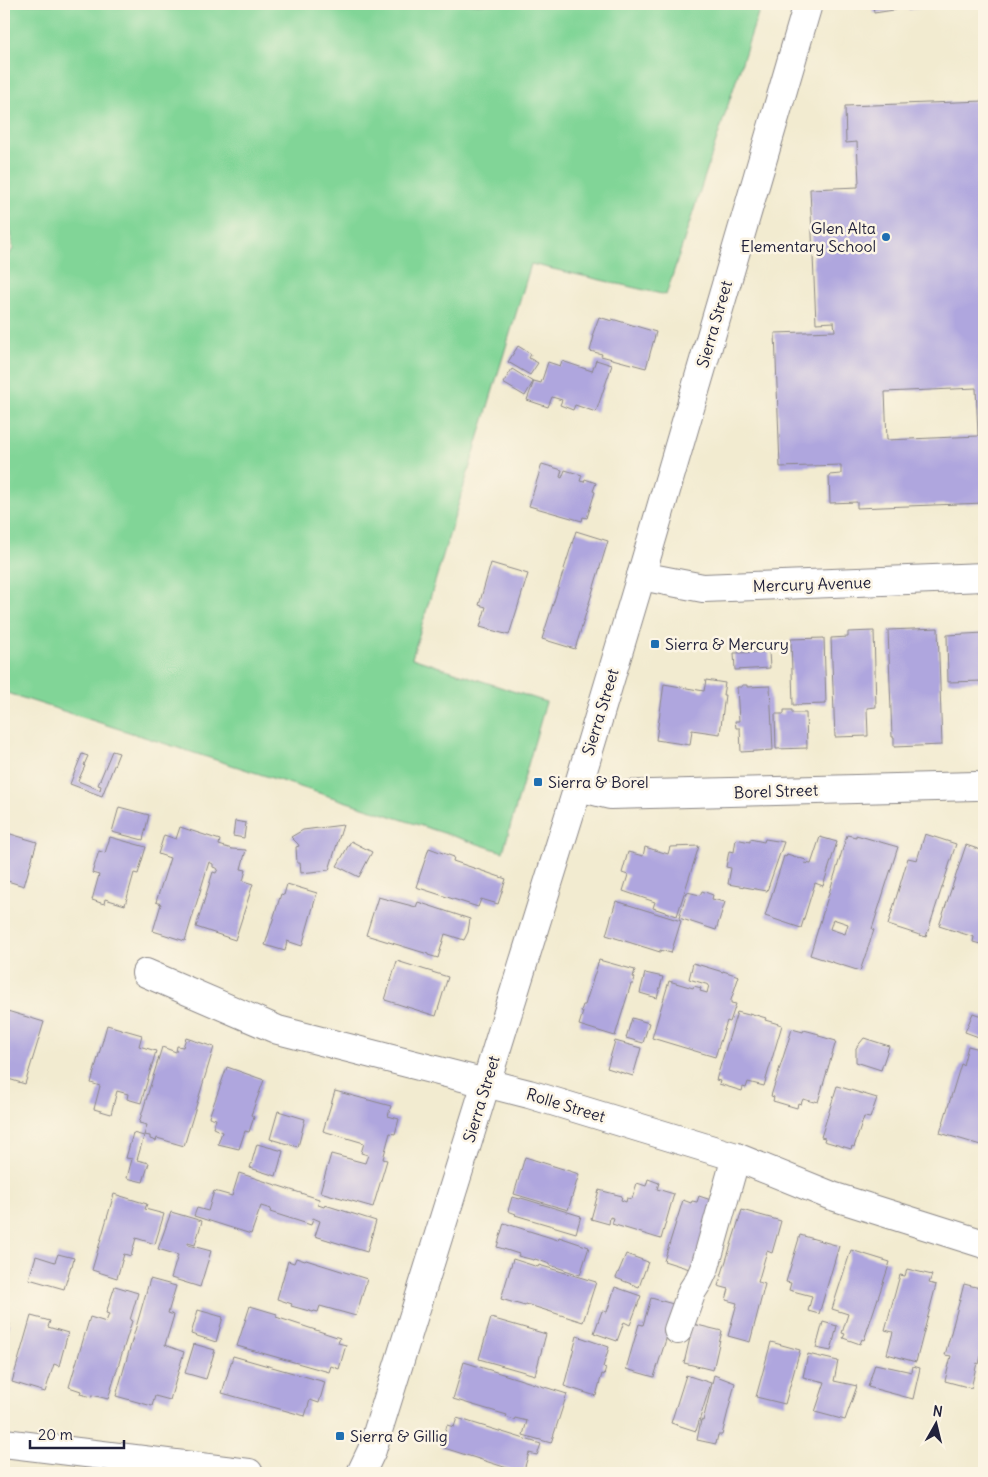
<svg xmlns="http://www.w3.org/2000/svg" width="988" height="1477" font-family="Delius,sans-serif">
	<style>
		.green { fill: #81d597; stroke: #527c69 }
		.building { fill: #afa6de; fill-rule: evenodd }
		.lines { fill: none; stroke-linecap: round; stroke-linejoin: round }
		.minor-casing { stroke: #8a8686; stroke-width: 30 }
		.minor { stroke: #fff; stroke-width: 28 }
		.poi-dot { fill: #1f6fb2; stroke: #fcf5e5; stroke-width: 2 }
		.labels { text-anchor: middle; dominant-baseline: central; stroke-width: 5; stroke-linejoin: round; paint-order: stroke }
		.poi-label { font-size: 16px; fill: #22223b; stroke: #fcf5e5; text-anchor: start }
		.street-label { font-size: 16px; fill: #22223b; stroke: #fcf5e5 }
	</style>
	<rect width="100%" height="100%" fill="#fcf5e5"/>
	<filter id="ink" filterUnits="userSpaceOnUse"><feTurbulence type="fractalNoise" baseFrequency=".02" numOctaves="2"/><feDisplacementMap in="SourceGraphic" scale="10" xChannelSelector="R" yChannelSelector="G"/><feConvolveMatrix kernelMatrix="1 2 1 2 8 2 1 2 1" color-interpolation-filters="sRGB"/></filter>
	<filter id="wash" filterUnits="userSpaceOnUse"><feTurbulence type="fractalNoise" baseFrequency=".0096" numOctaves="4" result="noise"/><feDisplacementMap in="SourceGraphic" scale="20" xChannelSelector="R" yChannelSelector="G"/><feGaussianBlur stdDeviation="1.12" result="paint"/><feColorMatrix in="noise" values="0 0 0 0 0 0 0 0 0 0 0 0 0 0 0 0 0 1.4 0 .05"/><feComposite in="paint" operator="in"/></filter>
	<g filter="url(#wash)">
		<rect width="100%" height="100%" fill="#f2ebd0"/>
		<polygon class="green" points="4,4 761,4 666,295 531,264 412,658 546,702 503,852 4,692 4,262 13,249 4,186"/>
		<g id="blocks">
			<g class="building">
				<polygon points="873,4 921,4 921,8 907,10 907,8 874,13"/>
				<path d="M984,101V503L857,508V502L830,503L829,475L841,474V465L780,467L775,333L835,331L834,322L816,323L810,189L858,187V183H859L857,142L846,143L845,106ZM976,388L978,436L887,440L885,392Z"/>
				<polygon points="599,317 612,321 612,319 656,332 646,368 601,356 602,354 590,351 594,336 592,336"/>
				<polygon points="518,346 531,354 529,358 538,363 530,375 508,362"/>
				<polygon points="596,360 612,365 596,412 575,405 573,410 560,405 562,400 552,397 548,407 527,400 534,381 541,383 548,362 560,366 562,361 592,371"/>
				<polygon points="512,369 533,382 525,396 503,383"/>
				<polygon points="542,464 562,470 560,477 562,478 565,470 582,475 580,481 584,482 585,479 596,483 593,491 595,492 587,518 583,517 582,521 529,506"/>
				<polygon points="576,531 608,541 575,649 542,639"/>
				<polygon points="491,563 528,574 509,635 480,627 486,607 479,605"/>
				<polygon points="938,628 942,745 894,747 894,737 892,737 888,630"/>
				<polygon points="874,631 876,707 867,708 868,736 835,737 831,638 848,637 848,632"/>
				<polygon points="984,633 984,681 948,682 947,635"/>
				<polygon points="824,638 826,704 793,705 791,639"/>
				<polygon points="769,652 770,668 735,670 734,653"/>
				<polygon points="706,680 725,683 723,695 725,695 720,734 692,730 690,745 656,740 664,684 704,691"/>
				<polygon points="742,685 747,685 747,687 770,686 773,750 741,752 740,728 736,728 735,721 739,721 737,687 742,687"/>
				<polygon points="784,710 792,710 792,713 806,713 807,748 776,749 775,714 784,714"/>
				<polygon points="112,751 119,753 102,796 70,784 82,754 88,756 84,765 85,766 78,781 100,790 101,786 98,785"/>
				<polygon points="119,807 149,815 143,840 112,832"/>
				<polygon points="235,821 246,823 244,838 233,836"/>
				<polygon points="343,825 329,870 301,873 300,863 297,863 296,847 299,846 298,844 291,837 303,830"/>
				<polygon points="180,827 220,840 219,845 232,849 246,850 241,869 246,870 243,881 253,884 235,940 196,927 213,872 216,873 218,869 213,867 213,864 209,862 185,941 153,931 161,904 156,902 170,858 158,854 164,835 176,839"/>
				<polygon points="4,832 37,842 24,886 4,880"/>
				<polygon points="925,834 956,844 926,937 888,925 908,858 917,860"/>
				<path d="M847,835L856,837V835L898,847L872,929L874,930L860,971L810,955ZM833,919L848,924L845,934L830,929Z"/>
				<polygon points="110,837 146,847 138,874 134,873 125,905 105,899 104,904 92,900 99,875 92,873 99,851 105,853"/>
				<polygon points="820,837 837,842 823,886 815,883 801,928 765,916 784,856 786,857 787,854 806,860 805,863 811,864"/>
				<polygon points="736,839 750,842 750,839 764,842 765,839 784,842 767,891 728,884 731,868 726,867 729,851 734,852"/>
				<polygon points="351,841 372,852 359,877 337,866"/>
				<polygon points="966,845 984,851 984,945 973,942 974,937 939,926"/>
				<polygon points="699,846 677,916 653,908 655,902 623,891 628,875 622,873 628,852 643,856 645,847 668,854 670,847"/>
				<polygon points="429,848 454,857 453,861 506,879 498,904 481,899 478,907 416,887"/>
				<polygon points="287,884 317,893 302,946 287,941 285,951 265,945 281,894 284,895"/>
				<polygon points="702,891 713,895 712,899 725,902 716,930 679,918 687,892 700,895"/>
				<polygon points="378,897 416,907 418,902 470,919 468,932 464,940 445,934 438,958 428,955 428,954 366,935"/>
				<polygon points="616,901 681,921 671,953 660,950 660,952 606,935"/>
				<polygon points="599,960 635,970 633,977 635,978 633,984 631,984 615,1036 579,1025 583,1012 581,1011 583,1005 585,1005"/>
				<polygon points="397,961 448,977 436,1016 385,1000"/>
				<polygon points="693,963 723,972 723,971 739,976 731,1000 731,1003 736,1004 730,1022 727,1021 715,1057 652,1038 669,981 693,988 694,986 701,988 700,991 707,993 709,985 689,979"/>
				<polygon points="645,973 663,977 657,998 640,993"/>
				<polygon points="4,1010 44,1022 25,1084 5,1078 7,1071 4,1070"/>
				<polygon points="737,1012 749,1015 749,1013 766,1018 765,1020 782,1025 764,1086 748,1082 746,1088 743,1087 742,1091 719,1084 720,1081 716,1080"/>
				<polygon points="973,1013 984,1017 984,1039 965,1032"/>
				<polygon points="632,1018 649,1023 643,1043 626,1038"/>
				<polygon points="107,1025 142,1035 139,1046 156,1051 141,1103 127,1099 128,1094 117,1091 111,1114 94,1109 100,1086 91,1083"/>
				<polygon points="792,1029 803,1032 804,1030 819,1034 819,1036 836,1041 818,1102 815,1101 814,1102 803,1099 801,1104 798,1103 797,1108 773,1101 774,1097 771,1096"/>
				<polygon points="186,1038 214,1047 184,1146 157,1138 156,1141 150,1139 150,1136 144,1135 147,1125 139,1123 162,1047 176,1052 177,1046 183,1047"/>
				<polygon points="864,1038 889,1046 881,1070 856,1062 856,1048"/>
				<polygon points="615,1041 641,1048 633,1076 607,1068"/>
				<polygon points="968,1046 984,1050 984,1146 940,1133 961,1064 963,1065"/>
				<polygon points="227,1067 264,1080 251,1115 254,1117 249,1132 245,1131 239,1149 218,1144 222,1132 213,1128 216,1119 209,1117"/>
				<polygon points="837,1086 877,1098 870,1118 864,1117 854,1147 852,1146 851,1149 824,1141 825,1138 821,1137"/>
				<polygon points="335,1091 391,1106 388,1116 399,1119 395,1134 390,1133 383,1159 387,1160 373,1207 320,1192 331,1154 365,1163 368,1155 361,1153 364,1143 323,1131"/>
				<polygon points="278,1111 305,1119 298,1147 270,1139"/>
				<polygon points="133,1133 144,1136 137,1160 149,1163 143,1182 127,1178 132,1159 126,1158"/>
				<polygon points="257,1144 283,1151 276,1176 250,1168"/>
				<polygon points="525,1157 579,1174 568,1210 514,1194"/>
				<polygon points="239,1173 319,1199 318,1205 324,1207 325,1205 376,1221 367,1252 315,1236 320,1221 313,1218 311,1225 270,1212 271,1209 261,1206 251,1234 194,1216 197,1208 208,1211 214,1191 232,1196"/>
				<polygon points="648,1179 659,1183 657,1189 674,1194 661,1239 612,1224 614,1218 610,1217 609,1224 591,1219 599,1190 622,1196 621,1200 626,1202 627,1198 632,1199 637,1183 646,1186"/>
				<polygon points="984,1191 984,1208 979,1206"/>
				<polygon points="114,1194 147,1204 145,1209 164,1214 155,1244 136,1238 131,1256 124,1254 117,1278 92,1270"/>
				<polygon points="699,1196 717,1202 696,1271 664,1261 683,1200 691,1203 692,1201 697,1202"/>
				<polygon points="512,1197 520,1199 521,1198 581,1216 576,1233 515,1215 516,1214 508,1211"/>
				<polygon points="742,1210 781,1221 772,1253 767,1251 758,1282 765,1284 750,1342 728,1336 737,1303 726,1300 729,1289 718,1286"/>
				<polygon points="171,1212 202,1221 195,1245 188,1243 188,1245 211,1251 200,1287 171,1278 178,1255 158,1249"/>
				<polygon points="504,1223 558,1240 559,1237 589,1247 580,1275 550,1265 550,1264 535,1259 534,1260 518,1256 519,1254 497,1247"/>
				<polygon points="800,1235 839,1246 819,1314 808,1311 812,1296 789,1290 791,1283 786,1282"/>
				<polygon points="851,1250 890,1262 864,1340 862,1339 860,1344 843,1338 845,1334 842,1333 848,1314 832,1309"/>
				<polygon points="58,1254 74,1258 72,1266 71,1266 64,1289 29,1279 36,1256 55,1262"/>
				<polygon points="626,1254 648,1262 639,1287 616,1278"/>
				<polygon points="296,1258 305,1261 306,1260 367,1279 356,1316 320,1306 318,1312 314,1311 313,1312 291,1306 292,1304 277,1299 288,1261 294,1263"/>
				<polygon points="513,1259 538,1267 539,1265 596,1282 583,1322 526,1304 525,1306 501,1299"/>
				<polygon points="907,1269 932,1275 929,1283 936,1285 916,1362 887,1354 893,1332 885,1330 900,1275 905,1276"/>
				<polygon points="150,1279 176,1286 168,1313 174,1315 165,1345 184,1352 170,1400 155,1396 152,1406 116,1396"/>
				<polygon points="964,1284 984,1289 984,1345 979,1364 977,1363 971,1388 945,1381 951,1356 945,1355"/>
				<polygon points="115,1286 138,1293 130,1320 132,1321 108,1399 92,1395 92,1397 80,1394 81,1391 69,1387 90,1317 106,1322 109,1314 106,1313"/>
				<polygon points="615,1287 641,1296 630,1325 624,1322 617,1341 594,1333 602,1311 607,1312"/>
				<polygon points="651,1298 677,1305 654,1377 626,1369 639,1324 643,1325"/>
				<polygon points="250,1306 277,1314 276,1317 340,1338 338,1343 346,1345 339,1369 331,1366 329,1372 237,1346"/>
				<polygon points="198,1310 223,1317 216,1342 191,1334"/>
				<polygon points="31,1316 50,1321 48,1327 68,1333 59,1366 54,1364 45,1392 12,1382"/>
				<polygon points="491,1318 546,1334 535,1375 479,1359"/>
				<polygon points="4,1322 10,1324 6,1338 9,1339 4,1354"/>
				<polygon points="823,1322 837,1326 831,1351 816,1348"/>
				<polygon points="693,1324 722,1331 713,1370 684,1363 690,1338 682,1336"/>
				<polygon points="577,1336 609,1347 603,1367 606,1368 604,1375 602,1374 596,1396 564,1386"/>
				<polygon points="771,1342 800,1350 785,1404 756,1397"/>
				<polygon points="194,1344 215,1350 206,1379 185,1373"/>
				<polygon points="808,1354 838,1361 834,1381 857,1386 845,1420 815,1412 825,1382 803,1377"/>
				<polygon points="233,1356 325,1382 319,1403 310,1400 305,1416 222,1393"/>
				<polygon points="464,1362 567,1394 551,1443 523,1435 527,1421 515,1418 514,1420 506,1417 507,1415 453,1399"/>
				<polygon points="875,1364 912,1372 913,1366 920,1368 913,1399 868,1387"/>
				<polygon points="686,1375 711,1383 696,1431 671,1423"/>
				<polygon points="714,1375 735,1383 722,1435 718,1435 716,1444 697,1440 701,1420 703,1421"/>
				<polygon points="457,1418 541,1444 537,1455 529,1453 523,1473 441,1447 447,1425 454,1427"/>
			</g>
		</g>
	</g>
	<g filter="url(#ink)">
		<use href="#blocks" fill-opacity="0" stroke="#8a8686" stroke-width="1"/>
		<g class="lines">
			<defs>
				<g id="minor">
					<polyline points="641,576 703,588 984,577"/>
					<polyline points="578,787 610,795 976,786"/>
					<polyline points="146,973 278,1030 529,1094 736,1157 832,1196 984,1244"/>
					<polyline points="678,1330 692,1291 699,1280 705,1267 736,1157"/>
					<polyline points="4,1443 249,1473"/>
					<polyline points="361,1473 372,1450 578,787 641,576 808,4"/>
				</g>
			</defs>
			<use href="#minor" class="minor-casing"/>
			<use href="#minor" class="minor"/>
		</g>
	</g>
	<g class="poi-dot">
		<circle cx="886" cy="237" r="5"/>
		<rect x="650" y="639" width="10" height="10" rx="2.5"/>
		<rect x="533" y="777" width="10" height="10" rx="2.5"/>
		<rect x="335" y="1431" width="10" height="10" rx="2.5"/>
	</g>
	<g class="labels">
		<g class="poi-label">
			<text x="876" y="228" text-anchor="end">Glen Alta<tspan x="876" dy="18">Elementary School</tspan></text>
			<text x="665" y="644">Sierra &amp; Mercury</text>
			<text x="548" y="782">Sierra &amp; Borel</text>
			<text x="350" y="1436">Sierra &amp; Gillig</text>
		</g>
		<g class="street-label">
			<text transform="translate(714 324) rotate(-74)">Sierra Street</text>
			<text transform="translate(812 584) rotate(-2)">Mercury Avenue</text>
			<text transform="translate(600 712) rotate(-73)">Sierra Street</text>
			<text transform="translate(776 791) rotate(-2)">Borel Street</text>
			<text transform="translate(481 1099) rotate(-73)">Sierra Street</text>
			<text transform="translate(566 1105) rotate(17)">Rolle Street</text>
		</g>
	</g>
	<rect width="988" height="1477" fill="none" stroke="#fcf5e5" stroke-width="20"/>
	<g transform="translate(936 1424) rotate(8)" stroke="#fcf5e5" stroke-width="4" paint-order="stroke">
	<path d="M0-4L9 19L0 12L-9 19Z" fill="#22223b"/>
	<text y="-8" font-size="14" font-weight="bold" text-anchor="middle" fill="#22223b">N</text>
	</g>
	<path d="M30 1440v8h94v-8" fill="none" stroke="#22223b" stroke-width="2.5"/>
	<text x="38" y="1440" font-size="15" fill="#22223b" stroke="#fcf5e5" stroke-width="4" paint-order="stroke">20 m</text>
</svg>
